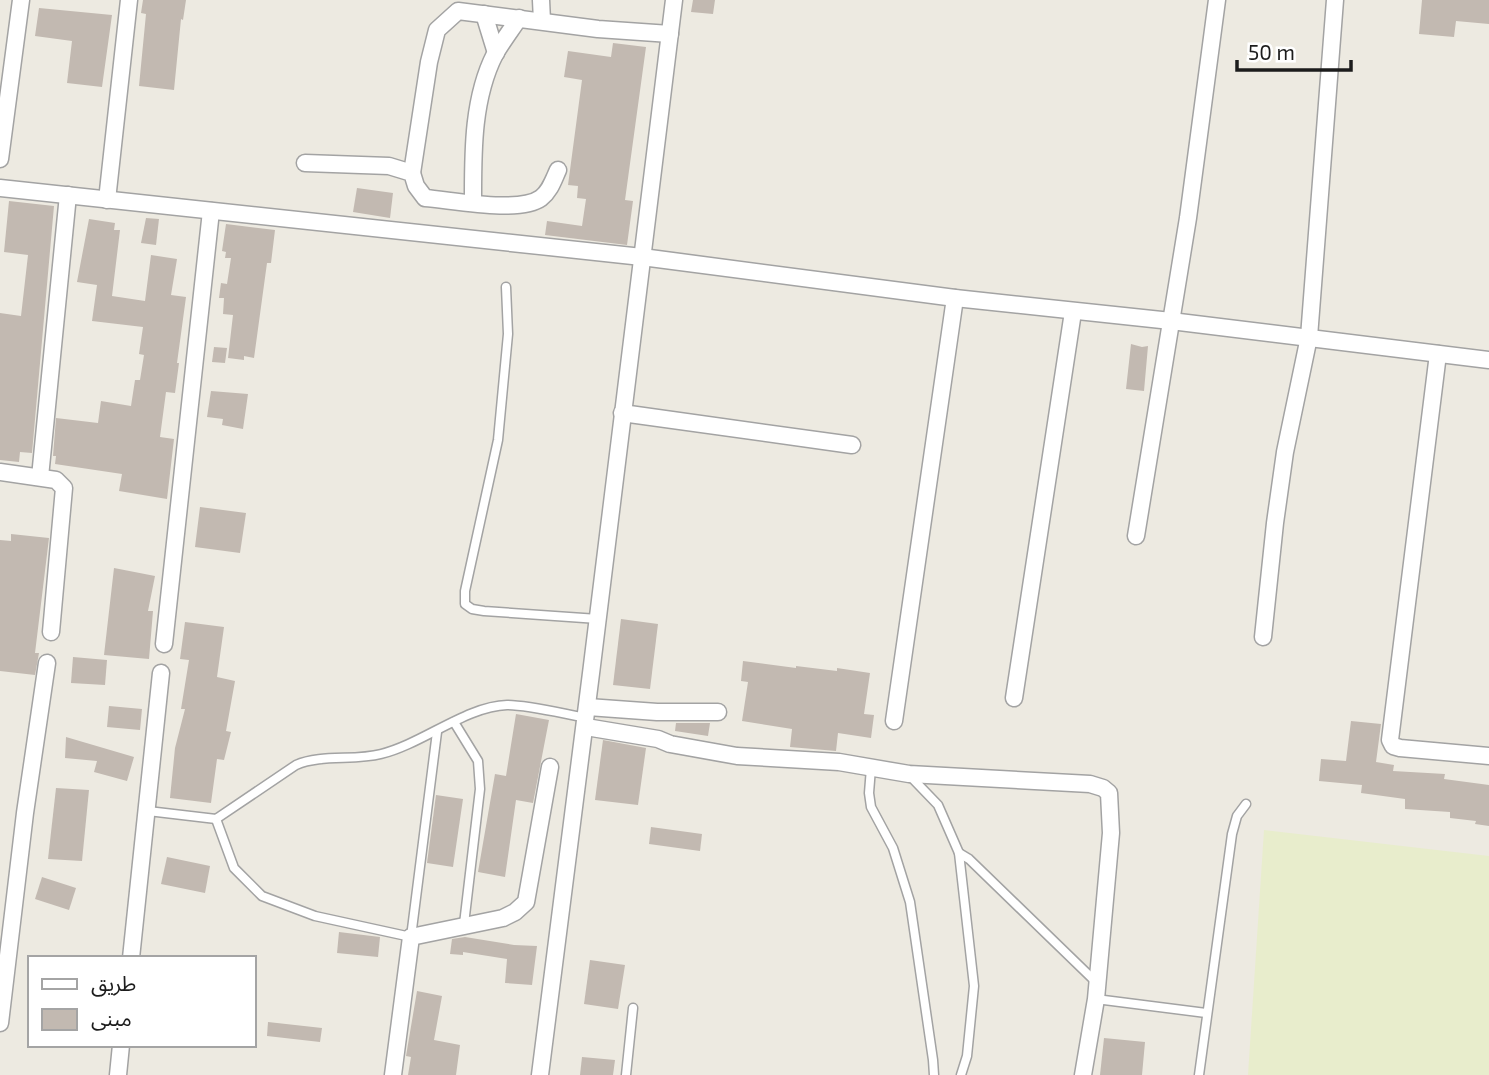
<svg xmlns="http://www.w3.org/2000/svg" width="1489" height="1075" font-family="'Exo 2','Noto Sans Arabic',sans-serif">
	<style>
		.farmland { fill: #e8edcc }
		.building { fill: #c2b9b1 }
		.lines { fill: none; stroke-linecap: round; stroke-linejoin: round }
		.lane-casing { stroke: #a3a3a3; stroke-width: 11 }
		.street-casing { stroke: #a3a3a3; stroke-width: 19 }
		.lane { stroke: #fff; stroke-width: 8 }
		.street { stroke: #fff; stroke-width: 16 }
	</style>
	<rect width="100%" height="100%" fill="#edeae1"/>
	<polygon class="farmland" points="1264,830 1489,856 1489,1075 1248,1075"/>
	<g class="building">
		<polygon points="143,0 186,0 183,20 181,19 174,90 139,86 146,14 141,13"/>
		<polygon points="693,0 715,0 713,14 691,12"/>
		<polygon points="1422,0 1489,0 1489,24 1456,21 1454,37 1419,34"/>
		<polygon points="39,8 112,15 102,87 67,83 72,41 35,36"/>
		<polygon points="613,43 646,47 625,200 633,201 627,245 545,235 547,221 582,226 586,199 577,198 578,186 568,185 582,80 564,77 568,51 611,57"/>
		<polygon points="357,188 393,193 390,218 353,212"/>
		<polygon points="9,201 54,206 32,453 20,452 19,462 0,460 0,313 21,316 28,255 4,252"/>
		<polygon points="146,218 159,219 156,245 141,243"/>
		<polygon points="89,219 115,223 114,230 120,230 112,296 145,301 151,255 177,259 171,295 186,297 177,363 179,363 175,393 166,392 160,437 174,439 167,499 119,491 122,474 55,464 56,456 53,456 56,418 98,423 101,401 131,406 135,380 140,380 144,355 139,354 143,327 92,321 97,285 77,282"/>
		<polygon points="226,224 275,230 271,263 267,263 254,358 244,356 244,360 228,358 233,315 223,314 224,298 219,298 221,283 227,284 231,258 225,258 226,252 222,251"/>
		<polygon points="1131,344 1142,347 1148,346 1144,391 1126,389"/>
		<polygon points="214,347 227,348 225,363 212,362"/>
		<polygon points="211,391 248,394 243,429 222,425 223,419 207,417"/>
		<polygon points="200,507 246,513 240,553 195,547"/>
		<polygon points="11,534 49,538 35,653 39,653 35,675 0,671 0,540 11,541"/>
		<polygon points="114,568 155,576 148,611 153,611 149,659 104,655"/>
		<polygon points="621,619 658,624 650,689 613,685"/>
		<polygon points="185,622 224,627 217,677 235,681 226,731 231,732 224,760 217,759 211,803 170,798 175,748 185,709 181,709 189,660 180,659"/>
		<polygon points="73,657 107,660 105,685 71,683"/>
		<polygon points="743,661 796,668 796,666 837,671 837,668 870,673 864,714 874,715 871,738 838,733 836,751 790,747 792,729 742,721 748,682 741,681"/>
		<polygon points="109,706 142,709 140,730 107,727"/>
		<polygon points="516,714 549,720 533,803 516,800 505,877 478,872 495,774 506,776"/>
		<polygon points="1351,721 1381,724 1376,762 1394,765 1393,771 1445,774 1444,779 1489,785 1489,826 1475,824 1476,821 1450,818 1450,812 1405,809 1405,799 1361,793 1362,785 1319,781 1321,759 1346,761"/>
		<polygon points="676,723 710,723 708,736 675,731"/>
		<polygon points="66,737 134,757 127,781 94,772 97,761 65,758"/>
		<polygon points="603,740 646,748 638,805 595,800"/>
		<polygon points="56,788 89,790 82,861 48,859"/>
		<polygon points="436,795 463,799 453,867 427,863"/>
		<polygon points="651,827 702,834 700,851 649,844"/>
		<polygon points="167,857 210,866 205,893 161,884"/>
		<polygon points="42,877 76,888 69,910 35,899"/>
		<polygon points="339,932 380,937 378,957 337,953"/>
		<polygon points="465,937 514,945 537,946 532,985 505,983 507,959 463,952 463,955 450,954 452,939"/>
		<polygon points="590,960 625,965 618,1009 584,1004"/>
		<polygon points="417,991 442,996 434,1040 460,1045 456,1075 408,1075 411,1057 406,1056"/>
		<polygon points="268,1022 322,1028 320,1042 267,1036"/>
		<polygon points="1104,1038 1145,1042 1142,1075 1100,1075"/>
		<polygon points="582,1057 615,1060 613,1075 580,1075"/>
	</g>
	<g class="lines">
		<defs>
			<g id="lane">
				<polyline points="506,287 508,334 498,440 465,591 465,604 472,609 484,611 598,619"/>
				<polyline points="454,722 478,761 480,789 464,924"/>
				<polyline points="871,768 869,793 871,807 893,848 910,902 933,1060 934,1075"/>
				<polyline points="911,777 938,805 959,853 974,986 967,1056 961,1075"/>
				<path d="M148,811L216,819L296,765C321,754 354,761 381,754C422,744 467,706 507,705C529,705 564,714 587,718"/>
				<polyline points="216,819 234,868 262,896 315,916 411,937 437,732"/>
				<polyline points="959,853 969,859 1097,983"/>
				<polyline points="1096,999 1206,1013"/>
				<polyline points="626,1075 633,1008"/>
				<polyline points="1199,1075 1232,834 1237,816 1246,804"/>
			</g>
			<g id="street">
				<polyline points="541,0 542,21"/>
				<polyline points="484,14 496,53"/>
				<polyline points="0,159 21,0"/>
				<path d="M305,163L389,166L412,173L416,186L425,198C452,200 519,214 541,198C550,191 553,181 558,170"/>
				<polyline points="412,173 429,62 437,30 458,11 598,29 670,34"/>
				<polyline points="0,188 642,257 955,298 1171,321 1489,360"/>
				<polyline points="107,200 129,0"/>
				<path d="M473,202C473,154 472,99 495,54C502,42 511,30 519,18"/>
				<polyline points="1438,354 1390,740 1393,746 1400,748 1489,756"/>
				<polyline points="622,413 852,445"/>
				<polyline points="0,472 56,480 64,488 51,632"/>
				<polyline points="40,477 68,195"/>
				<polyline points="1136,536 1188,218 1217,0"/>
				<polyline points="1263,637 1275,523 1285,452 1309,337 1335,0"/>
				<polyline points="164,644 211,211"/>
				<polyline points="1014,698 1073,312"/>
				<polyline points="588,707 657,712 718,712"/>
				<polyline points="894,721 955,298"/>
				<polyline points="586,727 658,739 670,744 737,756 839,762 909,774 1090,784 1103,788 1109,793 1111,833 1096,999 1083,1075"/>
				<polyline points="131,958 161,673"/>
				<polyline points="0,1023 25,813 47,663"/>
				<polyline points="118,1075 121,1045"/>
				<polyline points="393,1075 411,937 503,918 515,912 526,902 550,767"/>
				<path d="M540,1075C587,717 629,358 674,0"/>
			</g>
		</defs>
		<use href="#lane" class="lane-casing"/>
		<use href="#street" class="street-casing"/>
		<use href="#lane" class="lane"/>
		<use href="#street" class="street"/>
	</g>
	<rect x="28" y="956" width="228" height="91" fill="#ffffff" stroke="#a4a4a4" stroke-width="2"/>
	<rect x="42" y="979" width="35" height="10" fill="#ffffff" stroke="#a4a4a4" stroke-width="2"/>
	<text x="91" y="991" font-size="21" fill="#1c1c1c">طريق</text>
	<rect x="42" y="1009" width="35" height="21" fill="#c2b9b1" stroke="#a4a4a4" stroke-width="2"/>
	<text x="91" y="1026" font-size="21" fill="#1c1c1c">مبنى</text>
	<path d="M1237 60v10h114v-10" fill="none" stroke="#1c1c1c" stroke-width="3.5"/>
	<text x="1248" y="60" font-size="21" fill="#1c1c1c" stroke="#ffffff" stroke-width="5" paint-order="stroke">50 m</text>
</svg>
